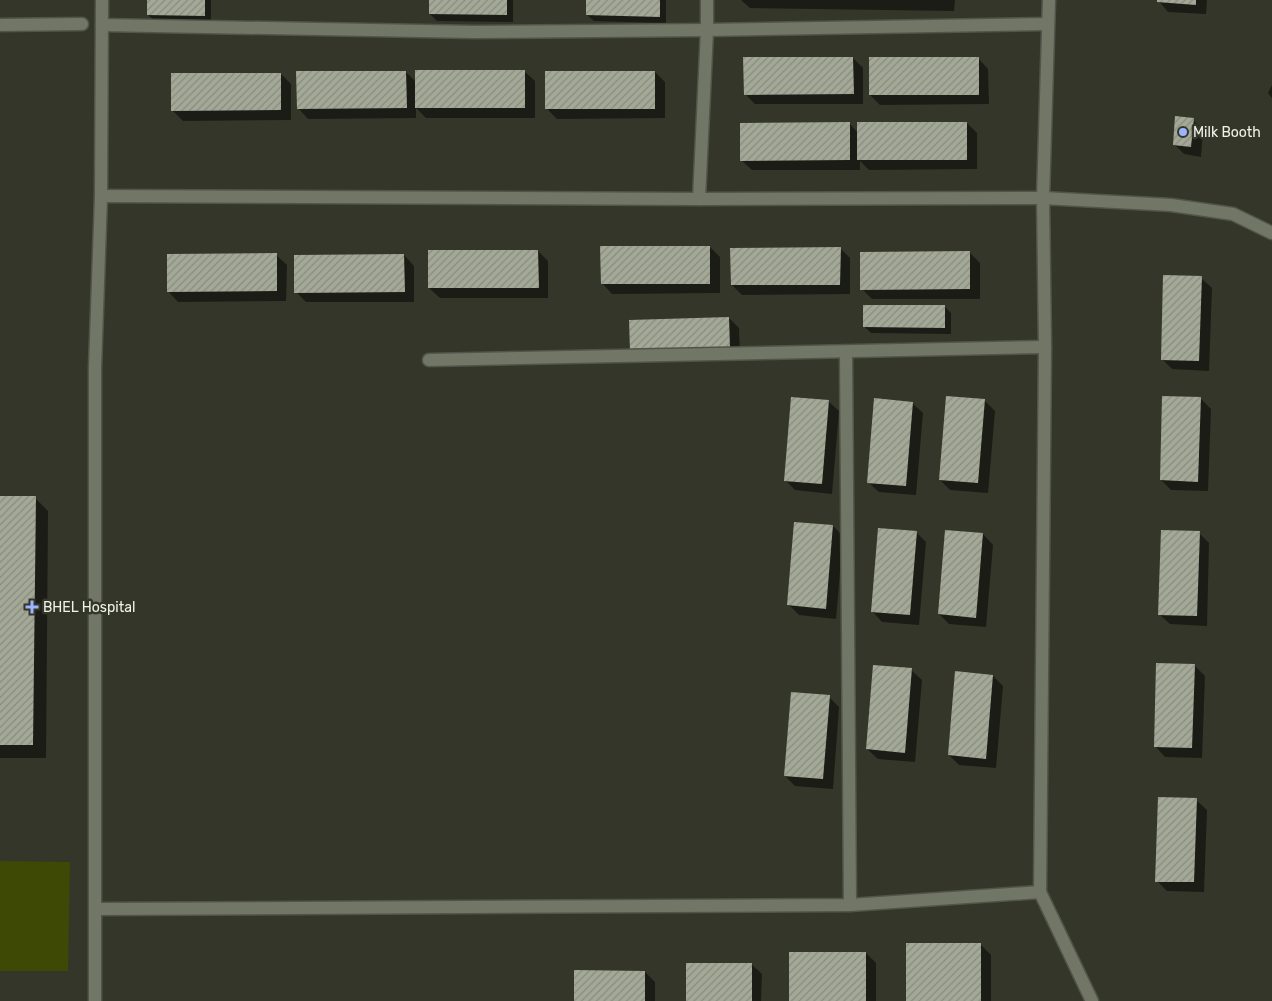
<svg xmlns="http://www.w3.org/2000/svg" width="1272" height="1001" font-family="Rubik,sans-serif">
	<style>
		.green { fill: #3d4904 }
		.shadow { fill: #0007 }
		.building { fill: url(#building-hatch) }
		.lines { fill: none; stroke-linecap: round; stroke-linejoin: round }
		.lane-casing { stroke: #515549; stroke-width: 15 }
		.street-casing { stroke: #515549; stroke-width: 15 }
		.lane { stroke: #727667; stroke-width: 12 }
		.street { stroke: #727667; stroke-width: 12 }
		.poi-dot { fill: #9cb4fd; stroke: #333628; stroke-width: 2 }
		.labels { text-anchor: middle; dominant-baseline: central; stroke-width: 5; stroke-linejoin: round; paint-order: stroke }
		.poi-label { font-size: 14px; fill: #eff2e9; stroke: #333628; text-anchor: start }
	</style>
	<defs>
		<pattern id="building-hatch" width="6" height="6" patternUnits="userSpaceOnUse" patternTransform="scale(1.25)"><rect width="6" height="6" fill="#a4a897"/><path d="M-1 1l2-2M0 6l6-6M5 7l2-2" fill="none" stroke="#888c7f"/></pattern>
	</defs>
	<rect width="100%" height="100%" fill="#333628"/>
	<polygon class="green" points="0,861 70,862 68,971 0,971"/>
	<g class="shadow">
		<polygon points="148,0 211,0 211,22 155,21 148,15"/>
		<polygon points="430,0 513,0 513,22 437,21 430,14"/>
		<polygon points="587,0 666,0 666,23 594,21 587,15"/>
		<polygon points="741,0 955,0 954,11 750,8"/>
		<polygon points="1158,0 1207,0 1206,14 1168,12"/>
		<polygon points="853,58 863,68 863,104 755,104 745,94"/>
		<polygon points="978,58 988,69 989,104 880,105 870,95"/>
		<polygon points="524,71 535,81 535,118 426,118 416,108 416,118 308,119 298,108 406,72 416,82"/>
		<polygon points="655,72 665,82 665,118 557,119 546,108"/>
		<polygon points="281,74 291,84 291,120 183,121 172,110"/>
		<polygon points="1272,85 1272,98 1268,93"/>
		<polygon points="1193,120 1203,130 1201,157 1184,154 1174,144"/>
		<polygon points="849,123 858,133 967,123 977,133 977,169 869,170 860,161 860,170 752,170 741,160"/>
		<polygon points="710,247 720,257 720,293 612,294 602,283"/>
		<polygon points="840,248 850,258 850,294 742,295 732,285"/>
		<polygon points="538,251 548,261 548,298 440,298 429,288"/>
		<polygon points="969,252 980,263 980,299 872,299 862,289"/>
		<polygon points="276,255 287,265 286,301 178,302 168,291"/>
		<polygon points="404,255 414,266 414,302 306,302 296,292"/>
		<polygon points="1201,278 1212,288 1209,371 1172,369 1162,359"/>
		<polygon points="945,307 951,313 951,334 871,333 864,326"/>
		<polygon points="729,318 739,328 740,358 642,361"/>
		<polygon points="1201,399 1211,409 1208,491 1171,490 1161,480"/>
		<polygon points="984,400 995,411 988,493 950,490 940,480"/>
		<polygon points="828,401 839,411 832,494 795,490 785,480"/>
		<polygon points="912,403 923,413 916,495 879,492 868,482"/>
		<polygon points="0,497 35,498 48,511 46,758 0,758"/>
		<polygon points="833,526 843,536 836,619 799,615 789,605"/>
		<polygon points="916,532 926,542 919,625 882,622 872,611"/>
		<polygon points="946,532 983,534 993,545 986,627 949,624 939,614"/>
		<polygon points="1199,533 1209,543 1207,626 1170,624 1159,614"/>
		<polygon points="1194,665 1205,676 1202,758 1165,757 1155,746"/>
		<polygon points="911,670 922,680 915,762 878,759 867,749"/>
		<polygon points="993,676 1003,686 996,768 959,765 949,755"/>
		<polygon points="829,697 839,707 833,789 795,786 785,776"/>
		<polygon points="1196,800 1207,810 1204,892 1167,891 1157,881"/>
		<polygon points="981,945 991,955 991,1001 907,1001"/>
		<polygon points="866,953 876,963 876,1001 790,1001"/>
		<polygon points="751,964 762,974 761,1001 687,1001"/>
		<polygon points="645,972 655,982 655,1001 575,1001"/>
	</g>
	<g class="building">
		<polygon points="147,0 205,0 205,16 147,15"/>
		<polygon points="429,0 507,0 507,15 429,14"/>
		<polygon points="586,0 660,0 660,17 586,15"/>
		<polygon points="1157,0 1196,0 1196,5 1157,2"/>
		<polygon points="743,57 853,57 854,94 744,95"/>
		<rect x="869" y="57" width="110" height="38"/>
		<rect x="415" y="70" width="110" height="38"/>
		<polygon points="296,71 406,71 407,108 297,109"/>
		<rect x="545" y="71" width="110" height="38"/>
		<polygon points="171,73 281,73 281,110 171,111"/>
		<polygon points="1175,116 1194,118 1191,147 1173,145"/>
		<polygon points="850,122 850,160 740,161 740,123"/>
		<rect x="857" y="122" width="110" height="38"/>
		<polygon points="600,246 710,246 710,284 601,284"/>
		<polygon points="841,247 840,285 731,285 730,248"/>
		<polygon points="428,250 538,250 539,288 428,288"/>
		<polygon points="970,251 970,289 860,290 860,252"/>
		<polygon points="277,253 277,291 167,292 167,254"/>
		<polygon points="404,254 405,292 294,293 294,255"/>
		<polygon points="1163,275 1202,276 1199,361 1161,360"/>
		<polygon points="863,305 945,305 945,328 863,327"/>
		<polygon points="729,317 730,348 630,351 629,320"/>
		<polygon points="946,396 985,399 978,483 939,480"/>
		<polygon points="1162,396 1201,397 1198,482 1160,480"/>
		<polygon points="791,397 829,400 822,484 784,481"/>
		<polygon points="874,398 913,402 906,486 867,483"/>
		<polygon points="0,496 36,496 33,745 0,745"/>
		<polygon points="794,522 833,525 826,609 787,605"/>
		<polygon points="878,528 917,531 910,615 871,612"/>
		<polygon points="945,530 983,533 976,618 938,614"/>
		<polygon points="1161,530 1200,531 1197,616 1158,615"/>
		<polygon points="1156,663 1195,664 1192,748 1154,747"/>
		<polygon points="873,665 912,668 905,753 866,749"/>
		<polygon points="955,671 993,675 986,759 948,755"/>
		<polygon points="791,692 830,695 823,779 784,776"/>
		<polygon points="1158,797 1197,798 1194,882 1155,882"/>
		<rect x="906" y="943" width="75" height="58"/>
		<rect x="789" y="952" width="77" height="49"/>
		<rect x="686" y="963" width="66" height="38"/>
		<polygon points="574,970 645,971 645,1001 574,1001"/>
	</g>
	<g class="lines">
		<defs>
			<polyline id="lane" points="0,25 82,24"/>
			<g id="street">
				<polyline points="1049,0 1043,198 1045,347 1040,892 1092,1001"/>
				<polyline points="102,25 474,32 707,30 1048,24"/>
				<polyline points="101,196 699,199 1043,198 1171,205 1233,214 1272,233"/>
				<polyline points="699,199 707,30 707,0"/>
				<polyline points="846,352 850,905"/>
				<polyline points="429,360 1045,347"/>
				<polyline points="96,909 850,905 1040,892"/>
				<polyline points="95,1001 95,368 101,196 102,0"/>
			</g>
		</defs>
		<use href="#lane" class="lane-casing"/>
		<use href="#street" class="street-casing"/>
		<use href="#lane" class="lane"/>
		<use href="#street" class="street"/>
	</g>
	<g class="poi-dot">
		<circle cx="1183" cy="132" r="5"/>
		<path d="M29.5 599.5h5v5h5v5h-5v5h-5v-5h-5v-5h5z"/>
	</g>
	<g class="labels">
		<g class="poi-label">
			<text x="1193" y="132">Milk Booth</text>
			<text x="43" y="607">BHEL Hospital</text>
		</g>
	</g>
</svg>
